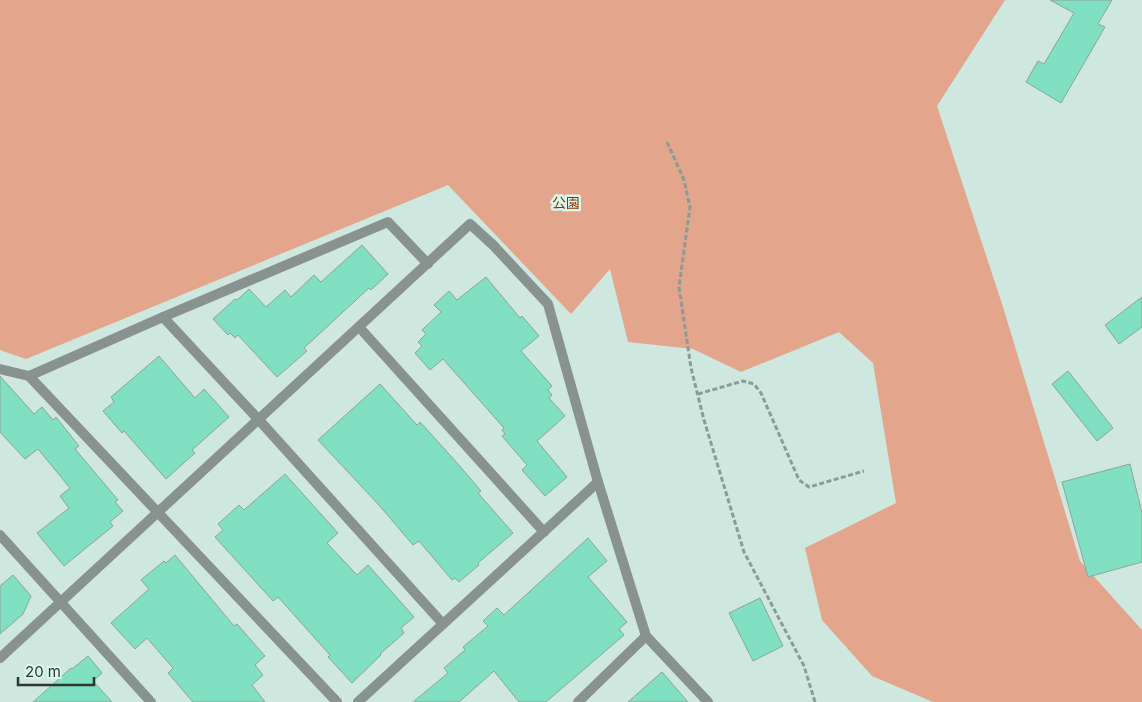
<svg xmlns="http://www.w3.org/2000/svg" width="1142" height="702" font-family="Inter,'Noto Sans JP',sans-serif">
	<style>
		.green { fill: #e3a58b }
		.building { fill: #81dfc2; stroke: #8ca59c }
		.lines { fill: none; stroke-linecap: round; stroke-linejoin: round }
		.path { stroke: #899c96; stroke-width: 3; stroke-dasharray: 5 2.5; stroke-linecap: butt }
		.street { stroke: #88938f; stroke-width: 10 }
		.labels { text-anchor: middle; dominant-baseline: central; stroke-width: 5; stroke-linejoin: round; paint-order: stroke }
		.park-label { font-size: 14px; fill: #8a3400; stroke: #dbf6ec }
	</style>
	<rect width="100%" height="100%" fill="#cee8df"/>
	<polygon class="green" points="0,0 1005,0 937,106 1003,307 1080,561 1142,630 1142,702 933,702 872,676 822,620 805,548 896,503 873,363 839,332 741,372 693,349 628,342 610,269 571,314 448,185 26,359 0,350"/>
	<g class="building">
		<polygon points="1050,0 1112,0 1098,24 1105,27 1061,103 1026,82 1038,61 1044,64 1074,13"/>
		<polygon points="362,245 388,274 371,290 369,288 304,348 307,351 277,377 238,335 235,338 230,333 228,335 213,319 235,299 237,300 249,289 266,307 285,290 291,297 314,275 321,282"/>
		<polygon points="486,277 520,318 522,316 539,336 521,351 552,386 548,390 552,395 549,398 565,416 537,441 567,477 545,496 522,470 527,465 502,436 505,434 502,430 504,428 443,359 430,370 415,353 422,346 418,342 426,334 422,330 441,312 434,305 449,291 457,300"/>
		<polygon points="1142,297 1142,327 1119,344 1105,325"/>
		<polygon points="159,356 195,398 204,389 229,417 192,450 195,453 166,479 124,431 122,433 103,411 114,402 111,397"/>
		<polygon points="1068,371 1113,428 1097,441 1052,384"/>
		<polygon points="0,376 34,414 42,407 53,420 56,417 79,446 75,449 118,500 115,502 123,511 110,522 113,526 64,566 37,533 69,508 60,496 70,488 38,449 25,459 0,432"/>
		<polygon points="380,384 417,425 420,422 458,464 481,491 478,493 513,533 478,563 479,565 459,582 455,578 452,580 419,541 413,545 378,504 318,440"/>
		<polygon points="1130,464 1142,513 1142,562 1088,577 1062,482"/>
		<polygon points="285,474 338,533 327,543 357,575 368,565 414,617 401,628 404,633 380,654 381,655 352,683 328,657 330,655 278,597 273,601 215,537 223,530 218,524 239,505 244,510"/>
		<polygon points="588,538 607,561 588,577 627,622 619,629 624,635 546,702 519,702 494,671 459,702 413,702 448,673 444,668 465,650 463,647 488,626 483,621 497,608 504,615"/>
		<polygon points="175,555 234,626 237,624 265,656 255,665 263,675 252,685 265,702 193,702 168,673 173,668 147,638 135,649 111,623 149,589 141,580 164,561 166,563"/>
		<polygon points="13,575 31,596 23,614 0,634 0,586"/>
		<polygon points="760,598 783,646 753,661 729,613"/>
		<polygon points="88,656 102,673 93,681 112,702 33,702 71,668 72,669"/>
		<polygon points="662,672 688,702 628,702"/>
	</g>
	<g class="lines">
		<g class="path">
			<polyline points="667,142 684,180 690,207 679,287 691,368 704,420 744,552 804,666 815,702"/>
			<polyline points="698,394 743,381 754,384 761,393 799,480 809,487 864,471"/>
		</g>
		<g class="street">
			<polyline points="163,317 388,222 428,264"/>
			<polyline points="359,327 544,532"/>
			<polyline points="0,369 29,376"/>
			<polyline points="0,535 151,702"/>
			<polyline points="0,658 470,224 493,245 548,304 598,482 646,636 708,702"/>
			<polyline points="337,702 29,376 163,317 259,420 443,624"/>
			<polyline points="358,702 598,482"/>
			<polyline points="578,702 646,636"/>
		</g>
	</g>
	<g class="labels">
		<g class="park-label">
			<text x="566" y="202">公園</text>
		</g>
	</g>
	<path d="M18 677v8h76v-8" fill="none" stroke="#2c3632" stroke-width="2.5"/>
	<text x="25" y="677" font-size="15" fill="#2c3632" stroke="#dbf6ec" stroke-width="4" paint-order="stroke">20 m</text>
</svg>
